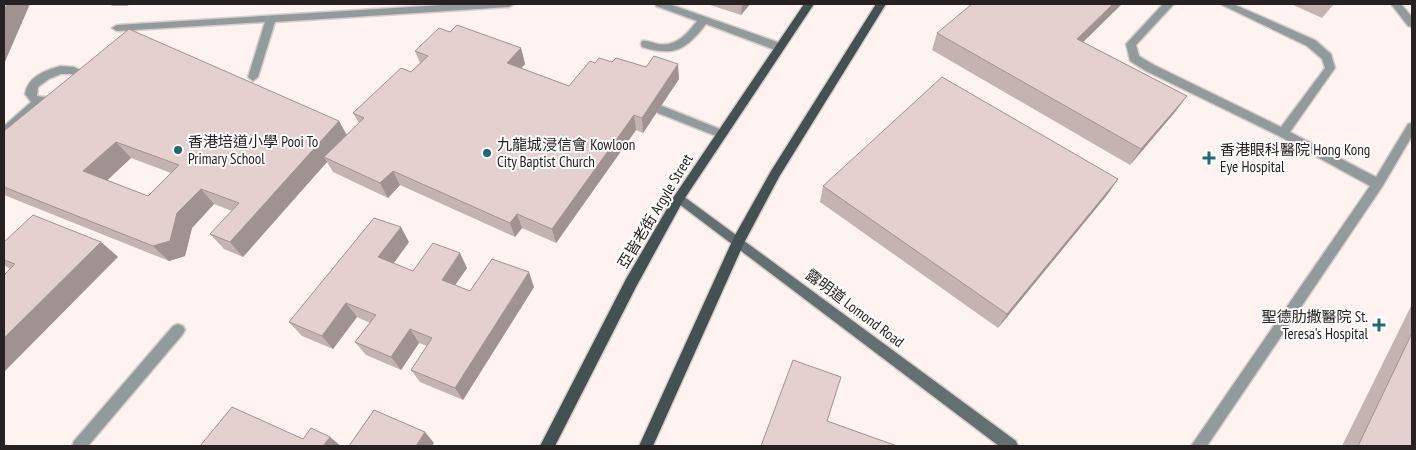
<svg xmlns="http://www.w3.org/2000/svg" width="1416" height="450" font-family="'PT Sans Narrow','Noto Sans TC',sans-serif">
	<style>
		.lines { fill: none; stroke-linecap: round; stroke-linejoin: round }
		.lane-casing { stroke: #d8cdcc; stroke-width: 3 }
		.street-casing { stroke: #d8cdcc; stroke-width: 3 }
		.secondary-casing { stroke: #d8cdcc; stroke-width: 3 }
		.primary-casing { stroke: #d8cdcc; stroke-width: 3 }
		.lane { fill: #929b9c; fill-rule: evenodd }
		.street { fill: #929b9c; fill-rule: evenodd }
		.secondary { fill: #637071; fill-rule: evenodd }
		.primary { fill: #435153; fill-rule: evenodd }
		.wall { fill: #c4b3b1; fill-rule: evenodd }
		.shaded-wall { fill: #a09290 }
		.building { fill: #e4d0ce; stroke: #a09290; fill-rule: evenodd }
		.poi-dot { fill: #1e6972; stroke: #fff; stroke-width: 2 }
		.labels { text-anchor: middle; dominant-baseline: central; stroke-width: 4; stroke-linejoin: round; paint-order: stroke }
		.poi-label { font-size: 15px; fill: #282121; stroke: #fff; text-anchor: start }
		.street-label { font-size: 15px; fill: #282121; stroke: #fff }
	</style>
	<rect width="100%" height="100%" fill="#fff3f2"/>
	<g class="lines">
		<defs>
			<g id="lane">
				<polygon points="459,4 514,4 509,7 275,22 258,77 253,81 248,77 265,22 117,31 112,28 117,25"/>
				<path d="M655,4H669L783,44L784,47L779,51L775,50L706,24C686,50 674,57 642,47L641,44L642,41C648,40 652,43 658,44C676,47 687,34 697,21L656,6Z"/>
				<polygon points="1163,4 1174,4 1136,45 1139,56 1154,65 1281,127 1325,68 1322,59 1307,46 1220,4 1233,4 1315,40 1331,54 1335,68 1290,132 1376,177 1408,124 1412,123 1412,136 1382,187 1207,446 1191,446 1370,186 1279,136 1146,71 1130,61 1126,44"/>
				<polygon points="1391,4 1401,4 1412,17 1412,27 1408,26"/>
				<path d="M61,66L74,67L84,72L86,81L80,91L72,98L57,104L42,105L8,135L4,136V126L31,102L25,94C28,76 46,70 61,66ZM61,74H72L75,77L72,86C61,95 52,99 37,96L38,87L49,79Z"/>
				<polygon points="662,106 725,131 727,134 721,138 658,113 656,110 658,107"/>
			</g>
			<polygon id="street" points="178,324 183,326 185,330 183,334 88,446 72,446 74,441 173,326"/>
			<polygon id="secondary" points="679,193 1016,441 1018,446 999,446 675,201 673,198 675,195"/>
			<g id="primary">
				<polygon points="804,4 814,4 683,201 636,287 555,446 540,446 626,279 675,195"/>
				<polygon points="876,4 886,4 779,177 744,243 653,446 639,446 734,237 771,171"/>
			</g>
		</defs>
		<use href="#lane" class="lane-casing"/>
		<use href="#street" class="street-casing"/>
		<use href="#secondary" class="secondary-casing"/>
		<use href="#primary" class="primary-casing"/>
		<use href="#lane" class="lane"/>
		<use href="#street" class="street"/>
		<use href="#secondary" class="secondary"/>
		<use href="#primary" class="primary"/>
	</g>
	<g class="wall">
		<polygon points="110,4 129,4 128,6 112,6"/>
		<polygon points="707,4 750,4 741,15"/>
		<polygon points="1291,4 1334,4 1322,18"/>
		<path d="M450,32L521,48L525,64L521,68L569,86L595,63L612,62L679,79L643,133L636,130L556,243L522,228L515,237L400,185L388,198L333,172L327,162L243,257L224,249L210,234L232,211L214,204L192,228L185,256L169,261L4,195V131L339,121L347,135L359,123L353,113L411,72L420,63L415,51ZM131,158L171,173L148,196L107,180Z"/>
		<polygon points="937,33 1083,42 1187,96 1175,112 1130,165 932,50"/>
		<polygon points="1118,179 1107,195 998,328 820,202 823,186"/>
		<polygon points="4,242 101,242 118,257 10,269 4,265"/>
		<polygon points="409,242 394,263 413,271 467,268 455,285 470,291 534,287 463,400 420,382 411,370 427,346 419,343 401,370 366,355 355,342 370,323 357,317 333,349 302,336 289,322"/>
		<polygon points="1412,304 1412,446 1342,446"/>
	</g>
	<g class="shaded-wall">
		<polygon points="7,4 30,4 4,64 4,11"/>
		<polygon points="742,4 750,4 741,15"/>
		<polygon points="1113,4 1122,4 1069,56 1077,39"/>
		<polygon points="521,48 525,64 511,79 507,63"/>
		<polygon points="678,64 679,79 643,133 642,118"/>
		<polygon points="1187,96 1175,112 1130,165 1141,149"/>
		<polygon points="634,115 636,130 556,243 552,229"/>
		<polygon points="339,121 348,138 324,157 327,162 243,257 230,242"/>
		<polygon points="116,142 131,158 100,187 83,171"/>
		<polygon points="393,171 400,185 388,198 380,183"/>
		<polygon points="1118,179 1107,195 998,328 1007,314"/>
		<polygon points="201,189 214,204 192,228 185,256 169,261 153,246 177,213"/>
		<polygon points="517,214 522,228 515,237 510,223"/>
		<polygon points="401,227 409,242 387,272 378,257"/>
		<polygon points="101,242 118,257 4,372 4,338"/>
		<polygon points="460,253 467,268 449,294 442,280"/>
		<polygon points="529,272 534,287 463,400 455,388"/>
		<polygon points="346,303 357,317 333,349 322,336"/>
		<polygon points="410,329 419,343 401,370 391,357"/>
		<polygon points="425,432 434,443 432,446 416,446"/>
		<polygon points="330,437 341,446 323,446"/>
	</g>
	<g class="building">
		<polygon points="4,4 7,4 4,11"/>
		<polygon points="972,4 1113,4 1077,39 1187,96 1141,149 937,33"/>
		<polygon points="457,25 521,48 507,63 569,86 590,61 595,63 599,58 612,62 616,58 646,67 654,56 678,64 642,118 634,115 552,229 517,214 510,223 393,171 380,183 324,157 364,118 353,113 401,68 411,72 428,56 415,51 439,28 450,32"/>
		<path d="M129,29L339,121L230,242L210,234L239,203L201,189L177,213L170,241L153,246L4,187V131ZM116,142L179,165L148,196L83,171Z"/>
		<polygon points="942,77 1118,179 1007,314 823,186"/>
		<polygon points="33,215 101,242 4,338 4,275 15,264 4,260 4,242"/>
		<polygon points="374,218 401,227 378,257 413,271 433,243 460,253 442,280 470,291 492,259 529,272 455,388 411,370 432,338 410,329 391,357 355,342 376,315 346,303 322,336 289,322"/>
		<polygon points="1412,333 1412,446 1358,446"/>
		<polygon points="793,360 841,377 827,421 897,446 761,446"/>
		<polygon points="232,407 303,439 311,428 330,437 323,446 200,446"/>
		<polygon points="374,410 425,432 416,446 349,446"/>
	</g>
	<g class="poi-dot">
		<circle cx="178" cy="150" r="5"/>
		<circle cx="487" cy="153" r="5"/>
		<path d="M1206.5 150.5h5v5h5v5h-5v5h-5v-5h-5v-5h5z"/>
		<path d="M1376.5 317.5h5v5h5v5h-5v5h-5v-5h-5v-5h5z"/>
	</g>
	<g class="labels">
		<g class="poi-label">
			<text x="188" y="141">香港培道小學 Pooi To<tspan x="188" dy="17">Primary School</tspan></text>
			<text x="497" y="144">九龍城浸信會 Kowloon<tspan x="497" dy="17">City Baptist Church</tspan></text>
			<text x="1220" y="149">香港眼科醫院 Hong Kong<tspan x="1220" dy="17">Eye Hospital</tspan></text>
			<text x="1368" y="316" text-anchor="end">聖德肋撒醫院 St.<tspan x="1368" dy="17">Teresa's Hospital</tspan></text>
		</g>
		<g class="street-label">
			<text transform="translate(655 211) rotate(-59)">亞皆老街 Argyle Street</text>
			<text transform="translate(855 308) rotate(37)">露明道 Lomond Road</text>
		</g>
	</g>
	<rect width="1416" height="450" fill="none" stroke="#282121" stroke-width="10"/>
</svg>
